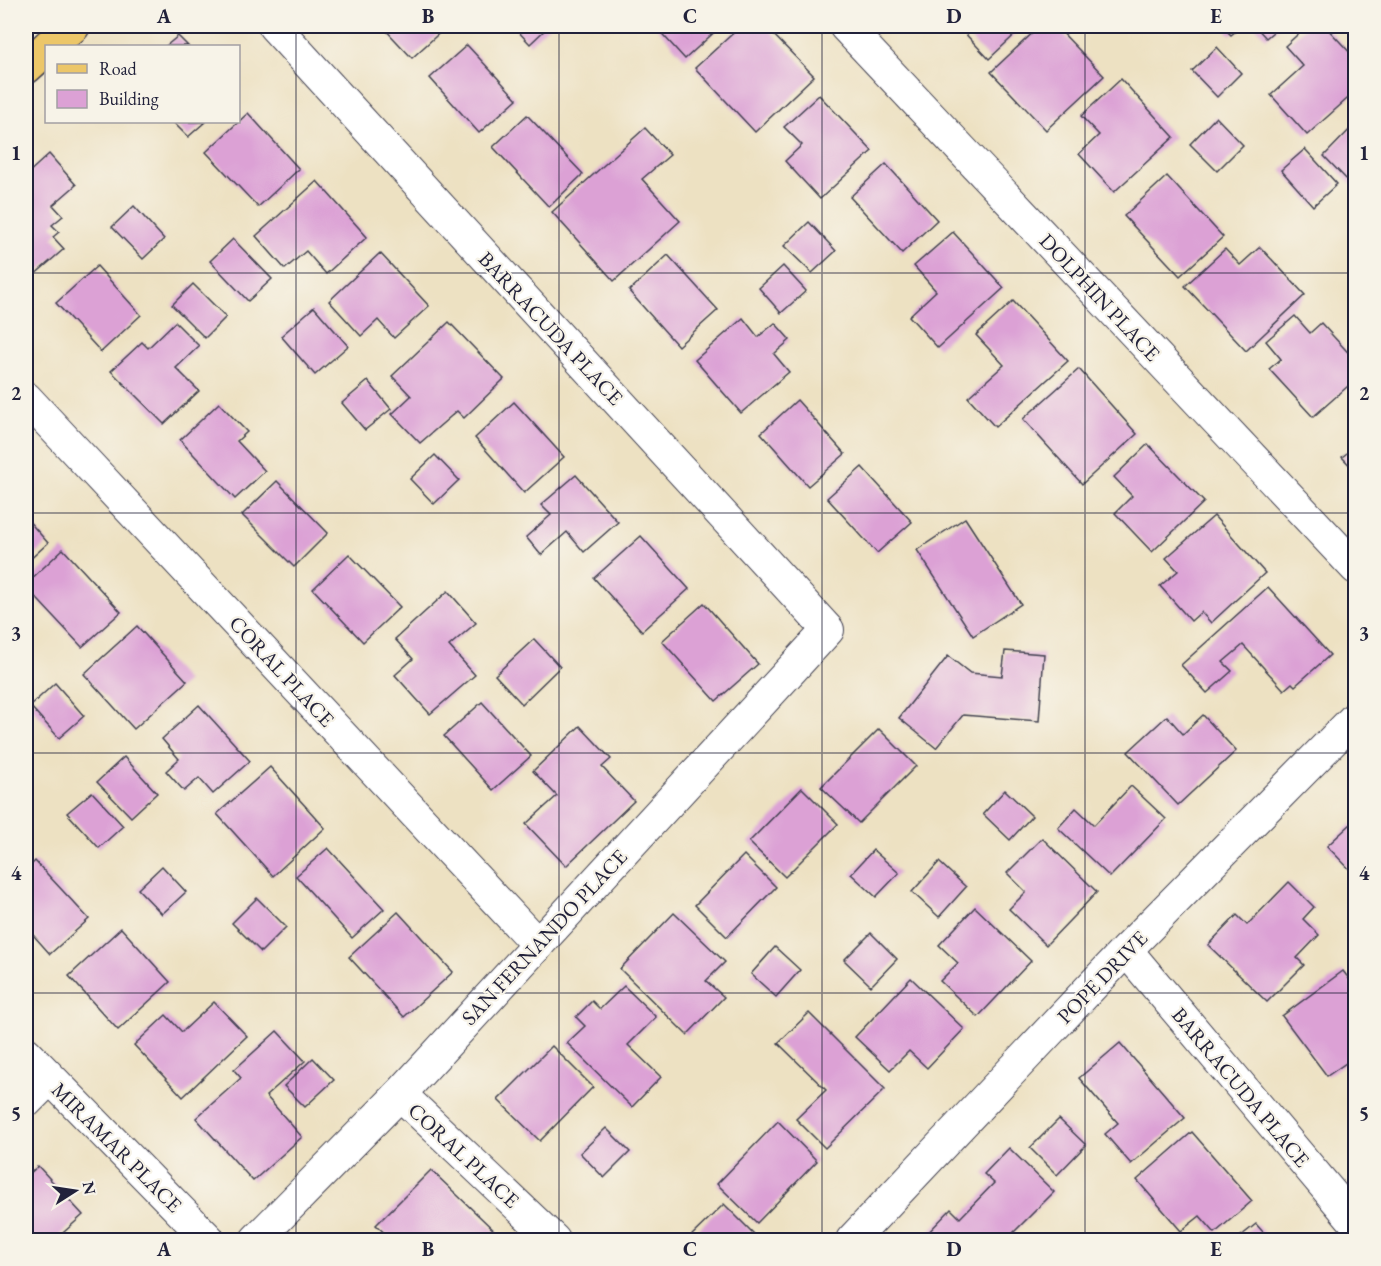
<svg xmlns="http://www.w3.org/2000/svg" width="1381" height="1266" font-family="'EB Garamond',serif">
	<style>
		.building { fill: #dca1d5 }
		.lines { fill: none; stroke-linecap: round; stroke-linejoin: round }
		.street-casing { stroke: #403f4f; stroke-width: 34 }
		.primary-casing { stroke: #403f4f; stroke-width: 36 }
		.street { stroke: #fff; stroke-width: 32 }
		.primary { stroke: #ecc669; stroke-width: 33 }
		.grid { fill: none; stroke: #22223b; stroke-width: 1.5; stroke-opacity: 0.55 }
		.labels { text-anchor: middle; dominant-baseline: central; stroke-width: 4.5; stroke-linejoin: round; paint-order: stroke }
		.street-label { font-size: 21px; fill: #22223b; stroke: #f7f3e8 }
		.neatline { fill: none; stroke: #22223b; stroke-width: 2 }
		.grid-label { font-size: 20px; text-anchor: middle; font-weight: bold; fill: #22223b }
	</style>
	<rect width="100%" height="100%" fill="#f7f3e8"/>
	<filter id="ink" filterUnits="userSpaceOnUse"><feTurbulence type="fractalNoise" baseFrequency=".0167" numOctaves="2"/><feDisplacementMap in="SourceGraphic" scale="12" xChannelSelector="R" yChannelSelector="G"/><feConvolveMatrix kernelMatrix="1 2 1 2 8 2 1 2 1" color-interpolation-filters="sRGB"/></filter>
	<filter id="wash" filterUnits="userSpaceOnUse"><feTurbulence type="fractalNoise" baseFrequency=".008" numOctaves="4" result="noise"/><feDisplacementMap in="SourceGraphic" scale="24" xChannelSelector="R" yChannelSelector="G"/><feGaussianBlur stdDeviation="1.35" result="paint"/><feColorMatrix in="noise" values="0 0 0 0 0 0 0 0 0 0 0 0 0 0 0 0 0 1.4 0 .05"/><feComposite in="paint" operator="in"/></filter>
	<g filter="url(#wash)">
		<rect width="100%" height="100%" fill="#ede1c2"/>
		<g id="blocks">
			<g class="building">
				<polygon points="382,26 447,26 412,58"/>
				<polygon points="513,26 549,26 530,44"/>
				<polygon points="655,26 721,26 685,59"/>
				<polygon points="741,26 765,26 814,76 755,132 695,68"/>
				<polygon points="958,26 1024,26 989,59"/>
				<polygon points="1040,26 1056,26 1104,76 1046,130 991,72"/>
				<polygon points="1222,26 1242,26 1231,35"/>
				<polygon points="1255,26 1280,26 1266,38"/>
				<polygon points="1307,26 1325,26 1356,59 1356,91 1307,135 1271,95 1303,66 1285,46"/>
				<polygon points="178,36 188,46 166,46"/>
				<polygon points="467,45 517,99 479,133 430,78"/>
				<polygon points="1217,47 1241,73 1217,97 1192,71"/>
				<polygon points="1121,79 1174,137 1114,192 1079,154 1099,135 1081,116"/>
				<polygon points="819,95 872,151 820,199 785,161 802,145 784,127"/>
				<polygon points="248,113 299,169 258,207 206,152"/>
				<polygon points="527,115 583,174 549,207 493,147"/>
				<polygon points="1216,117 1243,145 1217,171 1190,144"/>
				<polygon points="173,122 205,122 188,137"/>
				<polygon points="1356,123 1356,180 1351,184 1324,156"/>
				<polygon points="645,128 670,155 642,179 680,221 614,281 552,212"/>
				<polygon points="1305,149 1337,184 1313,206 1281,170"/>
				<polygon points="49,154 76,185 53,205 63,216 52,225 59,232 53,237 64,249 26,282 26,175"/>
				<polygon points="886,164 937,220 902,253 850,197"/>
				<polygon points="1167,176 1223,237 1180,276 1124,216"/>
				<polygon points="317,181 367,237 326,274 306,251 285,269 256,236"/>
				<polygon points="134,206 164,239 143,259 112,227"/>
				<polygon points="809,222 836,251 812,273 784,246"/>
				<polygon points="953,232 1004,288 938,348 909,316 936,291 914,266"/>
				<polygon points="233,239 272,279 248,301 210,261"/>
				<polygon points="1260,247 1305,295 1246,351 1185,286 1225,249 1240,265"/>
				<polygon points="380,253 429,306 394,338 378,320 361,336 329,301"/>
				<polygon points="668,255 718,310 678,346 629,291"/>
				<polygon points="97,266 141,315 101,352 56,303"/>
				<polygon points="783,266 806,291 781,313 759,288"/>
				<polygon points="193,284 226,317 205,338 172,305"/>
				<polygon points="1013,301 1068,361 995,427 968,397 1004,365 976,335"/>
				<polygon points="314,307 348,346 315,375 281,336"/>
				<polygon points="1295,316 1310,333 1321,323 1356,361 1356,379 1313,417 1269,369 1281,359 1266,341"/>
				<polygon points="743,318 758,337 775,323 790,340 774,354 789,372 741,413 695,360"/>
				<polygon points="175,322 199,346 176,368 199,391 164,424 111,371 142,342 148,348"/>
				<polygon points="449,322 504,379 464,418 457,411 420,443 392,414 411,396 392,376"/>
				<polygon points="1079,369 1137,434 1082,484 1023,419"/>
				<polygon points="368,381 391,409 365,430 342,403"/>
				<polygon points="797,400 845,454 808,486 761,433"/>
				<polygon points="514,402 564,457 524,493 475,438"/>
				<polygon points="219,403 247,432 237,441 265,471 235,499 180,440"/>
				<polygon points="1148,444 1204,502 1152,552 1115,513 1132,496 1114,477"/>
				<polygon points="1356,446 1356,472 1342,457"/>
				<polygon points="435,455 459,480 434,504 410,479"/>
				<polygon points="862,467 912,522 877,553 827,498"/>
				<polygon points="576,475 618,522 584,552 567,532 541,555 526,537 551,515 541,505"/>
				<polygon points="277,481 328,533 294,567 242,515"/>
				<polygon points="1214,516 1265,573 1211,623 1201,612 1191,621 1160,586 1178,571 1166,558"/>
				<polygon points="26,518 48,543 26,563"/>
				<polygon points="965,518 1021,604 973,636 917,550"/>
				<polygon points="641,536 689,589 642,631 594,578"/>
				<polygon points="63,549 121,612 82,647 26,587 26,584"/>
				<polygon points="349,554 400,607 363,642 313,589"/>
				<polygon points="1268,587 1330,655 1295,686 1292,683 1284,690 1243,645 1223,662 1232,671 1207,693 1181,665"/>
				<polygon points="448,591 476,623 449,646 475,675 430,714 395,675 413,659 395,639"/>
				<polygon points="704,603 758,664 716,701 662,641"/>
				<polygon points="137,626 187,681 134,729 84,674"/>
				<polygon points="534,639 560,667 522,704 495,675"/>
				<polygon points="1005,651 1044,654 1039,721 963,715 936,748 899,718 948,656 970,673 1002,676"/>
				<polygon points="55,683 84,716 59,738 30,706"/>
				<polygon points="482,702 531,756 493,790 444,736"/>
				<polygon points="199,705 250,761 213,794 199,778 184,791 166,771 179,759 162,739"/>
				<polygon points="1203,715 1236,751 1178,805 1128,752 1167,716 1183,734"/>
				<polygon points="580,726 611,759 602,767 634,801 566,866 526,824 557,796 533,771"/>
				<polygon points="879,729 916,766 859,823 821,787"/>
				<polygon points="124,757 157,793 131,817 97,782"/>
				<polygon points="270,767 325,828 273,876 217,814"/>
				<polygon points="1131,786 1166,819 1110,877 1058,828 1076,808 1094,825"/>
				<polygon points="802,788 838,824 785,877 749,842"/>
				<polygon points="1005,790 1032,816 1010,840 983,814"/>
				<polygon points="92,792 123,826 99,848 67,813"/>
				<polygon points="1351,824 1356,829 1356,876 1327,846"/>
				<polygon points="1042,838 1097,892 1046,945 1009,909 1026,892 1007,873"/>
				<polygon points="328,848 384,909 352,938 296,876"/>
				<polygon points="873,850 899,873 876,897 851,874"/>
				<polygon points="744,855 776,887 727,937 695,905"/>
				<polygon points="35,861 89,919 50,954 26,927 26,870"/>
				<polygon points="939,862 966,887 939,917 912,892"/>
				<polygon points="162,866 186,892 162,914 138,889"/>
				<polygon points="1289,882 1314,907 1303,919 1319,935 1297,958 1304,965 1267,1002 1208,945 1237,915 1247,925"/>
				<polygon points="257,898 286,927 261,952 232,923"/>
				<polygon points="975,907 1031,961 978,1017 940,981 958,963 939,945"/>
				<polygon points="398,912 453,972 404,1017 349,957"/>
				<polygon points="674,913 725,962 706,981 724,997 687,1035 620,969"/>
				<polygon points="121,928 170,982 118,1030 69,976"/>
				<polygon points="871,933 897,959 871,986 844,960"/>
				<polygon points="775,947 800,970 776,997 751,974"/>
				<polygon points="1343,971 1356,988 1356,1056 1327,1076 1282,1016"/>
				<polygon points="911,978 964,1029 927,1068 909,1051 890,1070 855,1037"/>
				<polygon points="624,986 656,1017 628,1045 661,1077 632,1107 567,1043 585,1026 576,1017 592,1001 600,1009"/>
				<polygon points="214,1002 247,1036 183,1097 134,1045 166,1015 182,1032"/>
				<polygon points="809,1013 885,1089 825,1148 796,1119 826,1090 778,1043"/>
				<polygon points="277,1031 305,1061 266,1096 302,1137 253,1181 196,1118 241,1078 234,1070"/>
				<polygon points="1120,1043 1185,1118 1131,1164 1105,1134 1118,1123 1079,1078"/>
				<polygon points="552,1046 593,1087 540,1141 498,1100"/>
				<polygon points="313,1058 334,1080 305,1107 284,1086"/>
				<polygon points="1059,1119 1086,1145 1057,1175 1030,1148"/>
				<polygon points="778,1121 817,1161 757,1223 717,1184"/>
				<polygon points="606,1128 630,1152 604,1178 580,1153"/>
				<polygon points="1192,1132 1252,1201 1215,1233 1200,1216 1181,1231 1137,1180"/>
				<polygon points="1009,1148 1054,1192 1013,1233 1020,1240 921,1240 951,1209 960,1218 994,1183 984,1174"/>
				<polygon points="38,1166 83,1215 55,1240 26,1240 26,1177"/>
				<polygon points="431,1170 501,1237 498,1240 454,1240 452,1239 450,1240 392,1240 376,1225"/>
				<polygon points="724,1204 760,1240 687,1240"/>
				<polygon points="1256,1224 1270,1240 1236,1240"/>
			</g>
		</g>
	</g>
	<g filter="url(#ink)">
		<use href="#blocks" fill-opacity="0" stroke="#403f4f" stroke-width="1.5"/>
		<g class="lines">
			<defs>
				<g id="street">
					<polyline points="845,26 1356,568"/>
					<polyline points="26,398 538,945"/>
					<polyline points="1126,950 1356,1223"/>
					<polyline points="26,1053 209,1240"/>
					<polyline points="400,1094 554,1240"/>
					<polyline points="26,1102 49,1079"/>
					<polyline points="256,1240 400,1094 828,630 274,26"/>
					<polyline points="852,1240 1126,950 1356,717"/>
				</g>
				<g id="primary">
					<polyline points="49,46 73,26"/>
					<polyline points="26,67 46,49"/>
				</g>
			</defs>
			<use href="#street" class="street-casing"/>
			<use href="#primary" class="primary-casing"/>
			<use href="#street" class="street"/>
			<use href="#primary" class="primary"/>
		</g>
	</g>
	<path class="grid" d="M296,26V1240M559,26V1240M822,26V1240M1085,26V1240M26,273H1356M26,513H1356M26,753H1356M26,993H1356"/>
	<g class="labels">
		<g class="street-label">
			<text transform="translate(1100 297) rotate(47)">DOLPHIN PLACE</text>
			<text transform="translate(551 328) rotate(47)">BARRACUDA PLACE</text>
			<text transform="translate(282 671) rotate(47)">CORAL PLACE</text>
			<text transform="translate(544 937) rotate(-47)">SAN FERNANDO PLACE</text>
			<text transform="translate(1102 977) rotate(-46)">POPE DRIVE</text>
			<text transform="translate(1241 1087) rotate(50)">BARRACUDA PLACE</text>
			<text transform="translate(117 1147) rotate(45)">MIRAMAR PLACE</text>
			<text transform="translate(464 1155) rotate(43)">CORAL PLACE</text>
		</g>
	</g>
	<rect width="1381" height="1266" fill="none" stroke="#f7f3e8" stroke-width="66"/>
	<rect x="45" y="45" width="195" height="78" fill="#f7f3e8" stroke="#a29fa3" stroke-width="1.5"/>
	<rect x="57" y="64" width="30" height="9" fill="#ecc669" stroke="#a29fa3" stroke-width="1.5"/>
	<text x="99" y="75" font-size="18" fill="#22223b">Road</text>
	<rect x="57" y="90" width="30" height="18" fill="#dca1d5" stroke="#a29fa3" stroke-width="1.5"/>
	<text x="99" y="105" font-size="18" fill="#22223b">Building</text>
	<g transform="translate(75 1191) rotate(78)" stroke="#f7f3e8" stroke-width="4.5" paint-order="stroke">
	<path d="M0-4.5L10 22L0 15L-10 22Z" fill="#22223b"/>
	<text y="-9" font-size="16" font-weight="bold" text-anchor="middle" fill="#22223b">N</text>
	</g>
	<rect x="33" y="33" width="1315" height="1200" class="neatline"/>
	<g class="grid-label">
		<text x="164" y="23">A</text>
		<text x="428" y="23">B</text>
		<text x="690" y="23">C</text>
		<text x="954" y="23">D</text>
		<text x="1216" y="23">E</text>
		<text x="16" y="160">1</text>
		<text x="1364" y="160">1</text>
		<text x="16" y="400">2</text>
		<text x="1364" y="400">2</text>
		<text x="16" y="640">3</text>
		<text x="1364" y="640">3</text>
		<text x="16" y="880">4</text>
		<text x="1364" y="880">4</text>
		<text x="16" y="1120">5</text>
		<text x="1364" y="1120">5</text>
		<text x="164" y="1256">A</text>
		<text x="428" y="1256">B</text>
		<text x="690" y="1256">C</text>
		<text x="954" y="1256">D</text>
		<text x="1216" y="1256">E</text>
	</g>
</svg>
